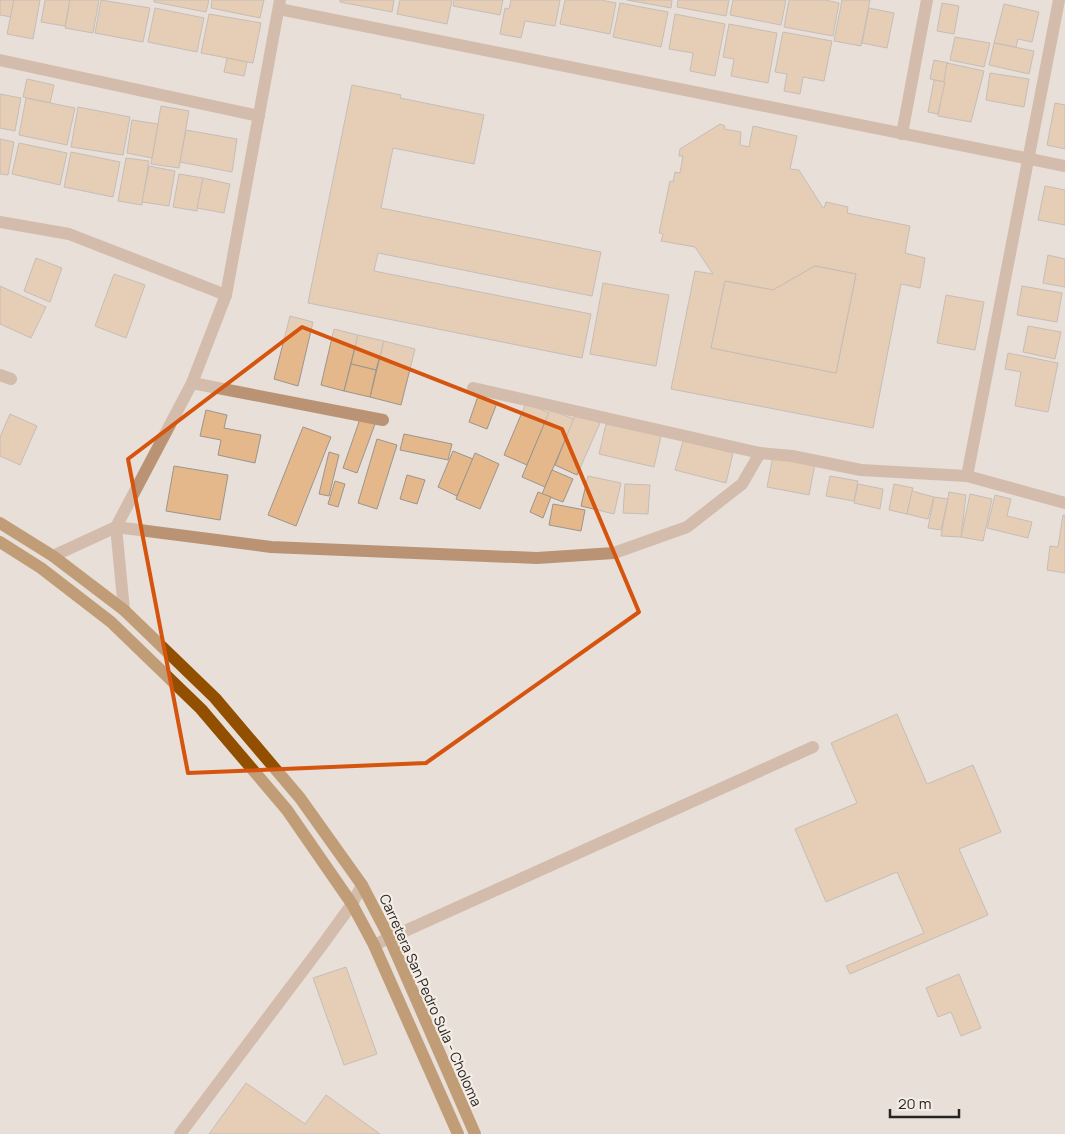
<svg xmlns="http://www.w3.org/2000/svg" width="1065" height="1134" font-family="Manrope,sans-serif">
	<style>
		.building { fill: #e4b88a; stroke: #9b958e; fill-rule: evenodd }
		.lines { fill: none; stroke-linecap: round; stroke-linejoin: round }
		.minor { stroke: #ba9375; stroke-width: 12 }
		.major { stroke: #934f00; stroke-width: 12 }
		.marked { fill: none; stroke: #d5540e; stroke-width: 4; stroke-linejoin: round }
		.labels { text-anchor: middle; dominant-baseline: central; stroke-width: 4.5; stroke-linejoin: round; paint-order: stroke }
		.street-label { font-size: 14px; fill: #272422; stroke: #f4ede5 }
	</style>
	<rect width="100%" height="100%" fill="#e7dfd8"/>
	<g class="building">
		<polygon points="0,0 14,0 11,17 0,15"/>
		<polygon points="14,0 40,0 33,39 7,34"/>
		<polygon points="45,0 70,0 65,26 41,22"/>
		<polygon points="70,0 99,0 93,33 65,28"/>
		<polygon points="101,0 150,8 143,42 95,33"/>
		<polygon points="154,0 209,0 206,12 154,2"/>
		<polygon points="212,0 264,0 260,18 211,8"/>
		<polygon points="340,0 394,0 392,12 340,2"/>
		<polygon points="400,0 452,0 447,24 397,14"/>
		<polygon points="454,0 503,0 500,15 453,6"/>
		<polygon points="511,0 560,0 555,26 525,21 521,38 500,34 505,8 509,9"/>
		<polygon points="565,0 601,0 616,3 610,34 560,24"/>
		<polygon points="627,0 672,0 671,8"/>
		<polygon points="678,0 729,0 726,16 677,7"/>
		<polygon points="733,0 786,0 781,25 730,15"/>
		<polygon points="789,0 825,0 839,3 833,36 784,27"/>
		<polygon points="842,0 870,0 861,46 834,41"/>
		<polygon points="620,3 668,12 661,47 613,37"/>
		<polygon points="942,3 959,6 954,34 937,31"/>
		<polygon points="1004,4 1039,12 1032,42 1018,39 1016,47 994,43"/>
		<polygon points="155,8 204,18 197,52 148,42"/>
		<polygon points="869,8 894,13 887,48 862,43"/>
		<polygon points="209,14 261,23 253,63 201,53"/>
		<polygon points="675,14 725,24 715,76 690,71 693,53 669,49"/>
		<polygon points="729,24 777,33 768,83 731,76 734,59 723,57"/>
		<polygon points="783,32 832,41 824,81 803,77 800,94 784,91 787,74 775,72"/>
		<polygon points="955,37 990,43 984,67 950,60"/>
		<polygon points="994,43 1034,51 1029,74 989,65"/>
		<polygon points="227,58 247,62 244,76 224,72"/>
		<polygon points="934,60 949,63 945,82 930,79"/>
		<polygon points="947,63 984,71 971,122 938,116"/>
		<polygon points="990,73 1029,79 1024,107 986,100"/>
		<polygon points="27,79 54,85 50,103 23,97"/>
		<polygon points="934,80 945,82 938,114 928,112"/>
		<polygon points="352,85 401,95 400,98 484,115 474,164 393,148 381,208 601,252 592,296 378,253 374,271 591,314 582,358 308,303"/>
		<polygon points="0,94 21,98 15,131 0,128"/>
		<polygon points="26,98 75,108 67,145 19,135"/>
		<polygon points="1055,103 1065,105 1065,149 1047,145"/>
		<polygon points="161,106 189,111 179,168 151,164"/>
		<polygon points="78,107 130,117 123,155 71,147"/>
		<polygon points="132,120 158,124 152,158 127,153"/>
		<path d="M720,124L725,126L724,129L741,132L740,145L749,147L753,126L797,136L790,169L799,170L823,208H824L826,202L848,207L847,213L910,226L905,253L925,258L920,288L901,284L873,428L671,389L695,271L713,274L695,247L661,241L663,234L659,233L670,181L673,182L675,172L680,173L683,156H679L680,149ZM815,266L856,274L836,373L711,348L725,281L773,290Z"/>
		<polygon points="186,130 237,139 232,172 180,162"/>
		<polygon points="0,139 14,142 8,175 0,174"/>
		<polygon points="19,143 67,153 60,185 12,174"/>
		<polygon points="71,152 120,162 113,197 64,187"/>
		<polygon points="126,158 149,161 142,205 118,201"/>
		<polygon points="149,166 175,171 169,206 142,202"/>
		<polygon points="179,174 203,178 197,211 173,207"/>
		<polygon points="203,178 230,184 224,213 197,208"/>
		<polygon points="1045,186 1065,190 1065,225 1038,220"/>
		<polygon points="1048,255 1065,259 1065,287 1043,283"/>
		<polygon points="36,258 62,268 50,302 24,291"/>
		<polygon points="815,266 856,274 836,373 711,348 725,281 773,290"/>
		<polygon points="114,274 145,285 126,338 95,326"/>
		<polygon points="603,283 669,295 656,366 590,354"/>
		<polygon points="0,286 46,307 31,338 0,324"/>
		<polygon points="1022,286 1062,293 1057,322 1017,315"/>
		<polygon points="946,295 984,302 975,350 937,343"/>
		<polygon points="290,316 313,322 298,386 274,379"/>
		<polygon points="1028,326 1061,332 1055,359 1023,352"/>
		<polygon points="334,329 358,335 344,391 321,385"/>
		<polygon points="358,335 384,341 376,370 351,364"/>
		<polygon points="384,341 415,349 401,405 370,397"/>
		<polygon points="1008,353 1058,363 1048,412 1015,406 1021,372 1005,369"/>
		<polygon points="351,364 376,370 370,397 344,391"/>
		<polygon points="478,396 497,403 487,429 469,422"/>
		<polygon points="526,403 549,413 527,465 504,455"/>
		<polygon points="206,410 227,415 224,428 261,435 255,463 218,455 221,440 200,436"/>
		<polygon points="550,410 574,419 545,487 522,477"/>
		<polygon points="576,413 600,423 577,475 555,465"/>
		<polygon points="10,414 37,426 20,465 0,456 0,437"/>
		<polygon points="360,419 375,424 357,473 343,468"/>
		<polygon points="606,424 661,436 654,467 599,454"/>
		<polygon points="303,427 331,437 296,526 268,515"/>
		<polygon points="404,434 452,444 448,460 400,450"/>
		<polygon points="377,439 397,445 377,509 358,503"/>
		<polygon points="683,441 733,453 726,483 675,470"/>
		<polygon points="453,451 473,459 457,496 438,487"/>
		<polygon points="329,452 339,455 329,496 319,494"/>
		<polygon points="475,453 499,464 480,509 456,499"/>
		<polygon points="773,456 815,464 809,495 767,487"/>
		<polygon points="174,466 228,475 220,520 166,511"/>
		<polygon points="552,470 573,479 563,502 542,494"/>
		<polygon points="407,475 425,480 417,504 400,499"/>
		<polygon points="588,476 621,483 614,514 581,506"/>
		<polygon points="830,476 858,481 854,501 826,496"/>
		<polygon points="335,481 345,484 338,507 328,504"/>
		<polygon points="625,484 650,485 648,514 623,513"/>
		<polygon points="858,484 883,489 880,509 854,503"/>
		<polygon points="894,484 913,488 907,514 889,510"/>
		<polygon points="912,491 934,497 928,519 907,514"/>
		<polygon points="538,492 551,497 543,518 530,512"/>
		<polygon points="949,492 966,495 961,537 941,536"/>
		<polygon points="970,494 992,499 983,541 961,537"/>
		<polygon points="995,495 1011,499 1007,516 1032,522 1028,538 987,528"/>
		<polygon points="934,497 948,499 941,530 928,528"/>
		<polygon points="553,504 585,510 581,531 549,525"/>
		<polygon points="1063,515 1065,515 1065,573 1047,570 1050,546 1058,547"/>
		<polygon points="897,714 927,784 973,765 1001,832 959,849 988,915 850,974 846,966 924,933 897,872 826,902 795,829 857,803 831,743"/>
		<polygon points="346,967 377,1054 344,1065 313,978"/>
		<polygon points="959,974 981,1028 961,1036 951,1012 938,1017 926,988"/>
		<polygon points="246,1083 305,1124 326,1095 380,1134 209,1134"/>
	</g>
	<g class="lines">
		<g class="minor">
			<polyline points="279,9 1065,166"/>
			<polyline points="0,60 259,116"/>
			<polyline points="902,134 927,0"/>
			<polyline points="0,222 69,234 226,295"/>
			<polyline points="0,375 11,379"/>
			<polyline points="192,383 383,420"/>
			<polyline points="473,388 760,453 792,456 861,470 967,476 1065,503"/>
			<polyline points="967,476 1059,0"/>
			<polyline points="53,556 116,527 271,547 537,558 614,553 687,527 742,484 760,453"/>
			<polyline points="124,610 116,527 192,383 226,295 280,0"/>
			<polyline points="374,945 813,747"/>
			<polyline points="180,1134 323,944 352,904 362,885"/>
		</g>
		<g class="major">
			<polyline points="0,523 53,556 124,610 215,698 300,798 362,885 389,937 475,1134"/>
			<polyline points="0,542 41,568 111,622 201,709 287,810 352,904 374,945 458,1134"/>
		</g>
	</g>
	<path d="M0 0H1065V1134H0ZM302,327L562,429L639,612L426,763L188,773L128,459Z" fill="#e7dfd8" fill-opacity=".55" fill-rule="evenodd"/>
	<path class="marked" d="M302,327L562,429L639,612L426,763L188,773L128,459Z"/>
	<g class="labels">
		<g class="street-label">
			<text transform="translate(431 1000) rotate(66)">Carretera San Pedro Sula - Choloma</text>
		</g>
	</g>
	<path d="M890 1109v8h69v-8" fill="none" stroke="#272422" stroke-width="2.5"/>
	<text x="898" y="1109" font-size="15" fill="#272422" stroke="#f4ede5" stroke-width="4" paint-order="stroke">20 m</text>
</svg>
